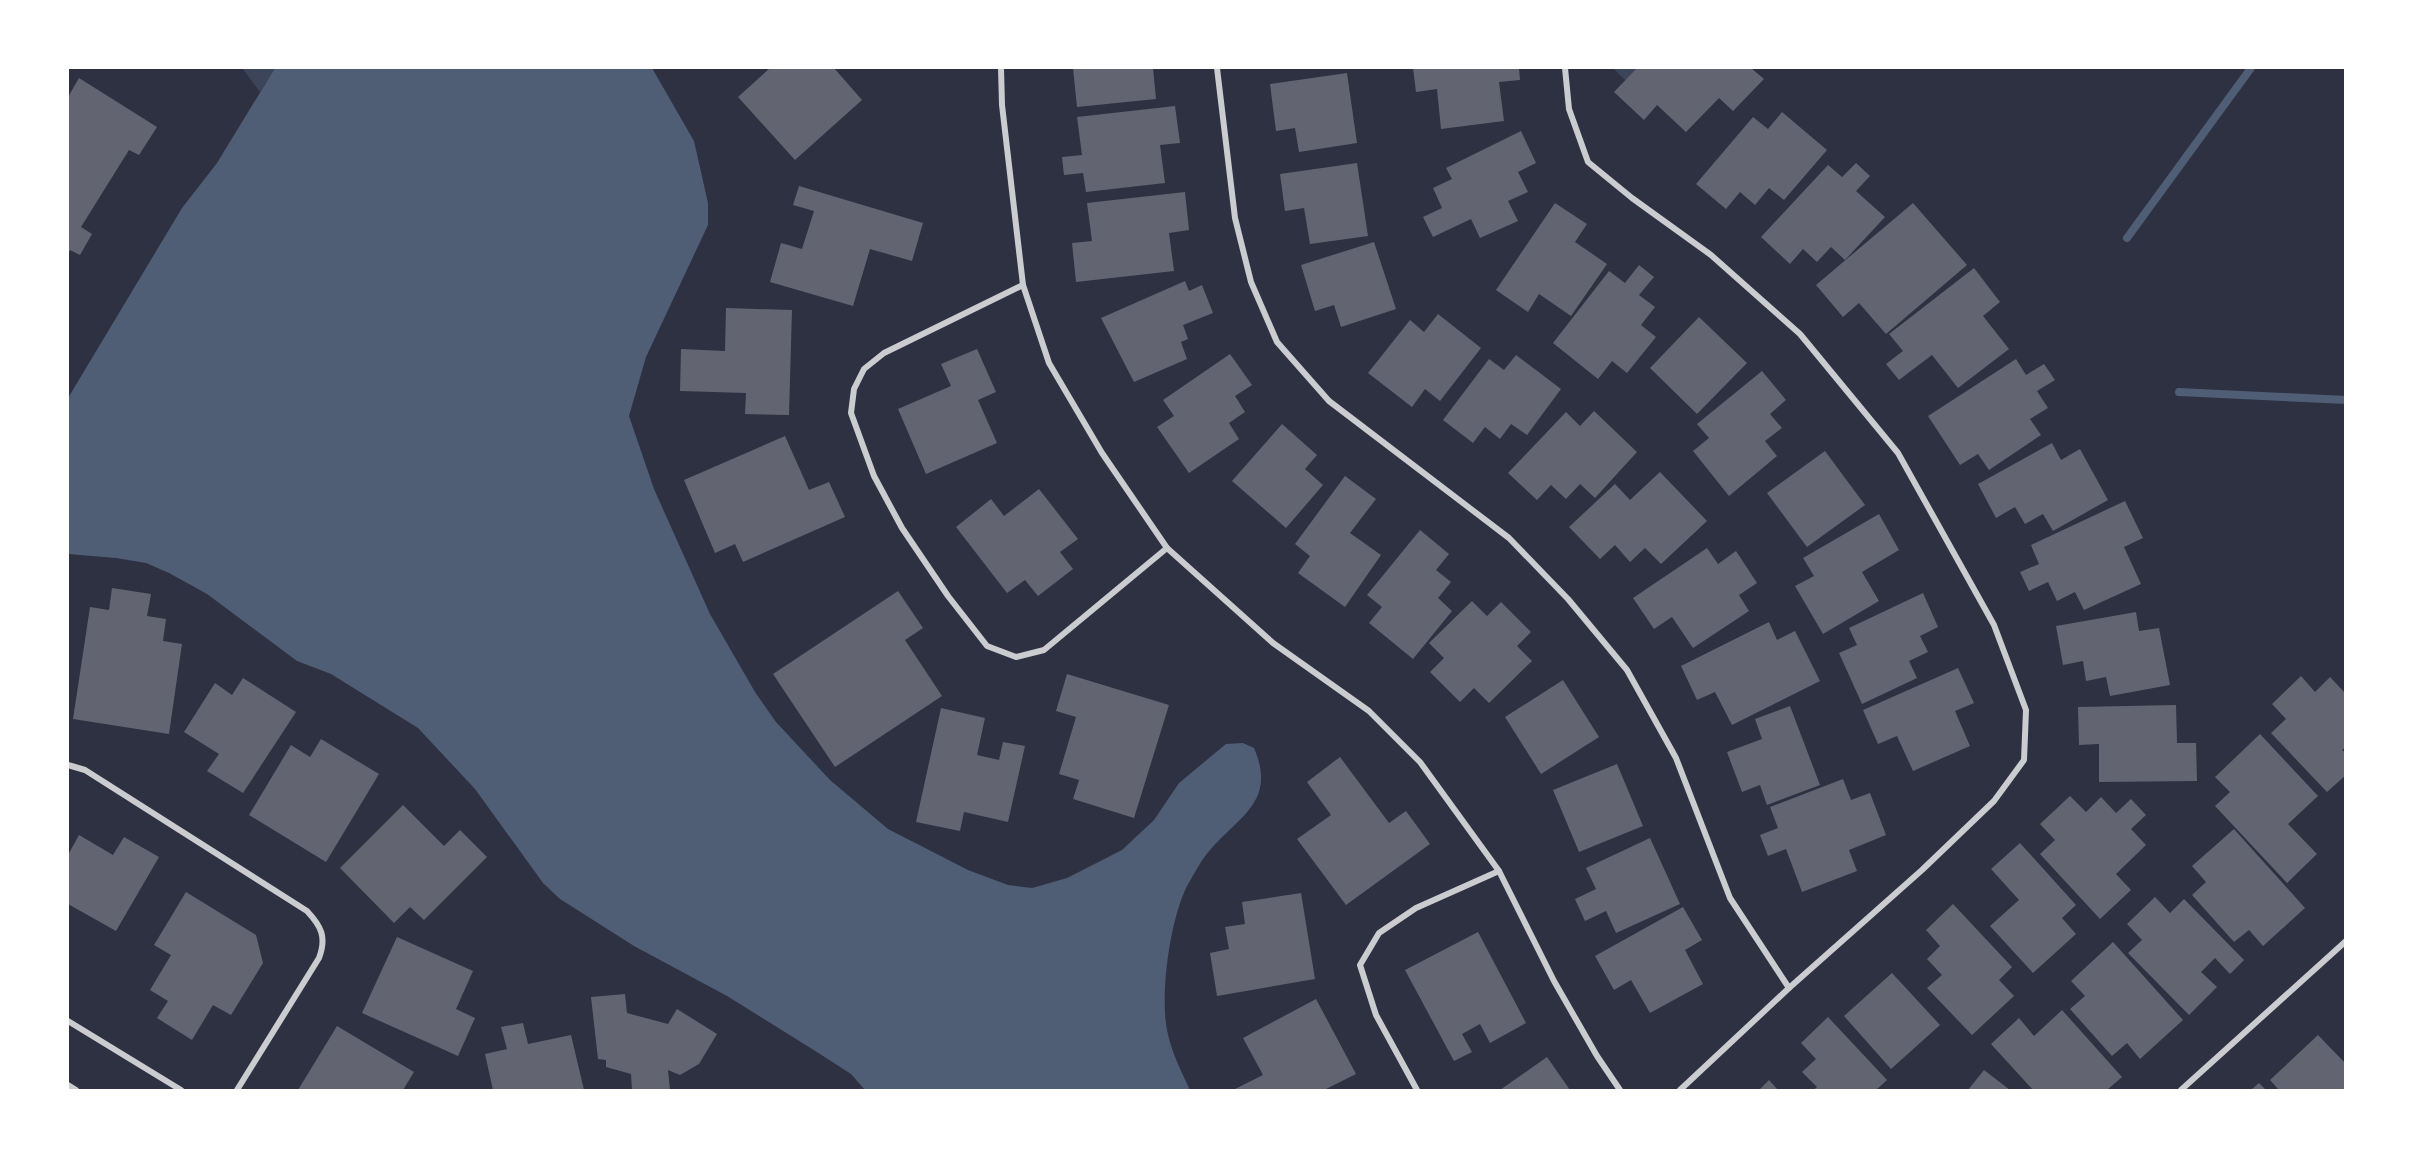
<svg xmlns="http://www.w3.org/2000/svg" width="2413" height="1158" font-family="Karla,sans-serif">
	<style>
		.green { fill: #3c4559 }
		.water { fill: #4f5d75 }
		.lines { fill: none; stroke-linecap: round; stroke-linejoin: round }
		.stream { stroke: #4f5d75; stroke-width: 8 }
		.building { fill: #626471 }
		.minor { stroke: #caccd0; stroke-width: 6 }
	</style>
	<rect width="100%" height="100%" fill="#2d3142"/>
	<g class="green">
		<polygon points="242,68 275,68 260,92"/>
		<polygon points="1613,68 1643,68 1628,83"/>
	</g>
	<path class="water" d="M275,68H652L694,141L708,203V225L646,357L629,416L654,489L710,614L755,692L776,722L830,780L888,829L968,870L1008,885L1032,888L1067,878L1122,850L1154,820L1179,783L1226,744L1243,743L1254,748C1278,804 1236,817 1206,855C1199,864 1193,876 1187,886C1170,920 1160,993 1167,1030C1171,1051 1181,1071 1190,1090H865L851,1074L820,1054L727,996L634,946L560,899L543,883L475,789L418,728L331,674L297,661L207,594L169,573L146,563L116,558L68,554V398L182,208L217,163Z"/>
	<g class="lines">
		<g class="stream">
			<polyline points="2127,238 2251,68"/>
			<polyline points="2179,392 2346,400"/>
		</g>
	</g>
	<g class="building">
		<polygon points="770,68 834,68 862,100 795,160 738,97"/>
		<polygon points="1073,68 1153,68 1156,99 1077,107"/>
		<polygon points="1413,68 1519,68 1520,80 1499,82 1504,121 1441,129 1437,89 1416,92"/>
		<polygon points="1637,68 1751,68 1764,79 1733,111 1719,98 1686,132 1657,105 1644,120 1614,92"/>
		<polygon points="1347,73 1357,143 1299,152 1295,128 1276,131 1270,84"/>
		<polygon points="79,78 157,127 139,155 129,150 81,227 92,234 80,255 70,250 68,254 68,97"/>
		<polygon points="1175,106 1180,143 1160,145 1165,183 1086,192 1083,173 1064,175 1062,157 1082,155 1077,117"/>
		<polygon points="1782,112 1827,150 1784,200 1769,188 1755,205 1740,192 1726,209 1696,184 1753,117 1768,129"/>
		<polygon points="1521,131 1536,163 1518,172 1528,192 1508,201 1518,221 1480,238 1471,219 1433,237 1423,217 1442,208 1433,188 1452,179 1446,168"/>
		<polygon points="1357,163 1368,236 1310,244 1304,208 1285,211 1280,174"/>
		<polygon points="1856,163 1870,176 1856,191 1885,217 1845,260 1831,247 1817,262 1803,249 1790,264 1761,237 1828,165 1842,177"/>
		<polygon points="799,186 923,223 912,261 870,249 853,306 770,282 781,243 802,249 814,211 793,205"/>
		<polygon points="1185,192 1189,230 1169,233 1174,271 1076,282 1072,243 1092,241 1087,203"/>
		<polygon points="1555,203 1587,224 1575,242 1607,264 1571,316 1539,294 1528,312 1496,290"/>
		<polygon points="1913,203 1967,265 1886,334 1859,303 1843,317 1816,285"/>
		<polygon points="1374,242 1396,309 1341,327 1334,305 1315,311 1301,265"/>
		<polygon points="1639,265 1654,277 1639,295 1655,307 1641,325 1656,337 1627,373 1612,361 1598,379 1553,343 1609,271 1625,283"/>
		<polygon points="1974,268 2000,302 1983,316 2009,349 1958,388 1932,355 1899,380 1886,364 1903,351 1889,334"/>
		<polygon points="1185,281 1189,291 1202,285 1213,313 1183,325 1188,339 1181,342 1187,359 1134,382 1101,318"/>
		<polygon points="726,308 792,310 789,415 745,414 746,393 680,391 681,349 725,351"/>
		<polygon points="1438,314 1481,348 1440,401 1425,389 1412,407 1368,373 1410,320 1424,332"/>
		<polygon points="1699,317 1747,363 1697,414 1650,368"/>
		<polygon points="977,349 996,392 978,400 997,443 926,474 898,409 951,386 941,364"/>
		<polygon points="1230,354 1252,385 1235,396 1245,412 1229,423 1239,439 1189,473 1157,427 1174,416 1163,400"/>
		<polygon points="1516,355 1561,389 1527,435 1511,424 1500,439 1485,427 1473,443 1443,420 1489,359 1504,370"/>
		<polygon points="2016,359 2026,375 2044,364 2055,380 2037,391 2048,408 2030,419 2041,435 1989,470 1978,454 1960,465 1928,416"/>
		<polygon points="1762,371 1786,400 1770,414 1782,428 1765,441 1777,456 1729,496 1693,451 1709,438 1697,424"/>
		<polygon points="1594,411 1637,452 1595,498 1580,484 1566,499 1551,485 1537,500 1508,473 1566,412 1580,426"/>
		<polygon points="1282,424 1317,455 1305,469 1323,485 1286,528 1232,481"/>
		<polygon points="785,436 809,490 829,482 845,517 743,562 735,544 715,553 684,480"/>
		<polygon points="2052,443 2061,460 2080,449 2108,500 2053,531 2043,514 2025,524 2015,507 1996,518 1978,484"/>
		<polygon points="1825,451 1865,505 1807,547 1767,493"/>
		<polygon points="1660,472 1707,521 1661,564 1645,548 1630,562 1615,545 1600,559 1569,527 1615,484 1630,500"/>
		<polygon points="1345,476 1376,499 1350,533 1381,555 1345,607 1298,573 1310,556 1295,544"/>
		<polygon points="1039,489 1078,539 1060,552 1073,569 1038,596 1025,580 1007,593 956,527 991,499 1004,516"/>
		<polygon points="2125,501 2143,538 2124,547 2141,584 2084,610 2075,592 2057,601 2048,582 2029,591 2020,572 2039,564 2031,545"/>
		<polygon points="1879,514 1899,550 1862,572 1879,601 1823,634 1795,586 1814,576 1803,558"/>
		<polygon points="1420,530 1449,554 1436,570 1451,582 1438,598 1452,611 1413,659 1369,623 1382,607 1367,595"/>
		<polygon points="1707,548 1718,564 1736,551 1757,583 1739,595 1749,611 1693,648 1672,617 1654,629 1633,598"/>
		<polygon points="112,588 151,594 147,616 166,619 163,641 182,644 169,734 73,719 90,607 109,610"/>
		<polygon points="898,591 923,628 905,640 942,696 835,767 773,674"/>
		<polygon points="1923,593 1938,627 1920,636 1928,652 1909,661 1917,678 1862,704 1839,653 1857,645 1849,628"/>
		<polygon points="1472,601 1487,616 1501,602 1531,632 1517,646 1532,661 1489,703 1474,688 1460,702 1430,672 1444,658 1429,643"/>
		<polygon points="2136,612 2139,631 2159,628 2170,685 2110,696 2106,677 2086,681 2083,661 2063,665 2056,626"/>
		<polygon points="1769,622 1777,640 1795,631 1820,681 1732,725 1715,692 1697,700 1681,666"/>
		<polygon points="1958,668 1974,703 1955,711 1970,746 1913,771 1897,736 1878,744 1863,710"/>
		<polygon points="1067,674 1169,705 1134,818 1073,799 1079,780 1059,774 1076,717 1056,711"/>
		<polygon points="2301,676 2315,692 2330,677 2346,694 2346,747 2342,750 2346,753 2346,775 2327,792 2271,733 2286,719 2272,704"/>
		<polygon points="243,678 296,712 243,793 207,771 219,754 184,732 215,683 232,695"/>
		<polygon points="1563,680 1599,737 1541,774 1505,717"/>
		<polygon points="2176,705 2177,743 2196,743 2197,781 2099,782 2099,744 2079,745 2078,707"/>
		<polygon points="1790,706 1820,785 1767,805 1760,785 1742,792 1727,752 1762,739 1755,719"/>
		<polygon points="941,708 985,718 977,755 999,760 1003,742 1025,746 1008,822 964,812 960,831 916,822"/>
		<polygon points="2260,734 2318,796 2288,824 2317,854 2287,883 2215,806 2230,792 2215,777"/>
		<polygon points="321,739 379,774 326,862 249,815 291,745 310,757"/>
		<polygon points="1340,757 1389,823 1406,811 1430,844 1346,905 1297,839 1331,815 1307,782"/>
		<polygon points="1617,764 1643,826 1579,852 1553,790"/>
		<polygon points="1843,779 1851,800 1870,793 1886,835 1849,850 1857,871 1802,892 1786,849 1768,856 1760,835 1778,828 1770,807"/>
		<polygon points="2070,796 2086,812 2101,797 2116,813 2131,799 2146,815 2131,829 2146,845 2116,874 2131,890 2100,919 2040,854 2055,840 2040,824"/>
		<polygon points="403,805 444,846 460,830 487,857 424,920 410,907 394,923 340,868"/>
		<polygon points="2234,829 2305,908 2263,946 2249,930 2234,942 2192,895 2206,882 2192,866"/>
		<polygon points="79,835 113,855 124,837 159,857 116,931 68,904 68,855"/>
		<polygon points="1650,838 1680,904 1616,933 1606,911 1585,921 1575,899 1596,889 1586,868"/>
		<polygon points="2020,843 2076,905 2062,918 2076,934 2033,973 1990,926 2019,900 1991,869"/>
		<polygon points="186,892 256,935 263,963 231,1015 213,1005 192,1040 157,1018 168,1001 150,990 171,955 154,945"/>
		<polygon points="1301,893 1315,979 1217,996 1210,953 1229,949 1225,927 1245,924 1242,902"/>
		<polygon points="2155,897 2170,913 2184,899 2244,960 2230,974 2215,958 2201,972 2217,987 2189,1015 2128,953 2142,940 2127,924"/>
		<polygon points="1953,904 2012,967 1999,980 2014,996 1972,1035 1927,988 1942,975 1927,959 1940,946 1926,930"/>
		<polygon points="1683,907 1702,940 1685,950 1703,984 1650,1013 1631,980 1614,990 1595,956"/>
		<polygon points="1478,932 1526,1023 1490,1043 1480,1024 1462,1034 1472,1052 1454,1061 1405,970"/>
		<polygon points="397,937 473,971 456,1009 475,1018 458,1056 362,1013"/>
		<polygon points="2113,942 2183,1020 2140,1059 2127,1043 2112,1056 2070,1009 2085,996 2071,981"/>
		<polygon points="1892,973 1940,1025 1891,1069 1844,1016"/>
		<polygon points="625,994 627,1013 668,1024 677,1009 717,1034 699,1064 680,1075 668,1070 670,1090 632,1090 631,1074 606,1067 606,1060 598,1059 591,997"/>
		<polygon points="1316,999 1356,1074 1324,1090 1233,1090 1263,1075 1243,1038"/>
		<polygon points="2062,1010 2122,1077 2107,1090 2033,1090 1991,1044 2019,1018 2034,1036"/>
		<polygon points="1828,1017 1887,1080 1876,1090 1813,1090 1817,1087 1802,1072 1816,1059 1801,1043"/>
		<polygon points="523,1023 528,1044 571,1035 584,1090 493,1090 485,1054 507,1049 501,1027"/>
		<polygon points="337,1026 414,1072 403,1090 298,1090"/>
		<polygon points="2318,1035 2346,1064 2346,1090 2279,1090 2270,1080"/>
		<polygon points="1547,1057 1570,1090 1500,1090"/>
		<polygon points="1984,1070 2010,1090 1968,1090"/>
		<polygon points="1769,1080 1778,1090 1759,1090"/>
		<polygon points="2259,1083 2266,1090 2251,1090"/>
	</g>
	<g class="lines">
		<g class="minor">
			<polyline points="1001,68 1002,105 1023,285 1049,363 1102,453 1167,548 1273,643 1369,711 1420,762 1499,871 1554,981 1597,1056 1620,1090"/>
			<polyline points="1217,68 1235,218 1251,282 1277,342 1329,401 1509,538 1568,599 1627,670 1676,758 1730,898 1789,988"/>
			<polyline points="1565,68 1569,109 1588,162 1632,198 1711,255 1800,334 1898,453 1994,625 2026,710 2024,760 1994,801 1922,870 1789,988 1680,1090"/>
			<polyline points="1023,285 884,353 864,369 854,389 851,413 874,476 902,528 948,596 987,646 1016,657 1044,650 1167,548"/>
			<path d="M68,765L85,770L307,911C321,926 327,937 319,958L237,1090"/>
			<polyline points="68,1021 181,1090"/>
			<polyline points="68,1085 76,1090"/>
			<polyline points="1417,1090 1376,1015 1360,965 1379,933 1416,908 1499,871"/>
			<polyline points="2181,1090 2346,941"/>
		</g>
	</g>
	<rect width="2413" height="1158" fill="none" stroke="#ffffff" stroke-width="138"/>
</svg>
